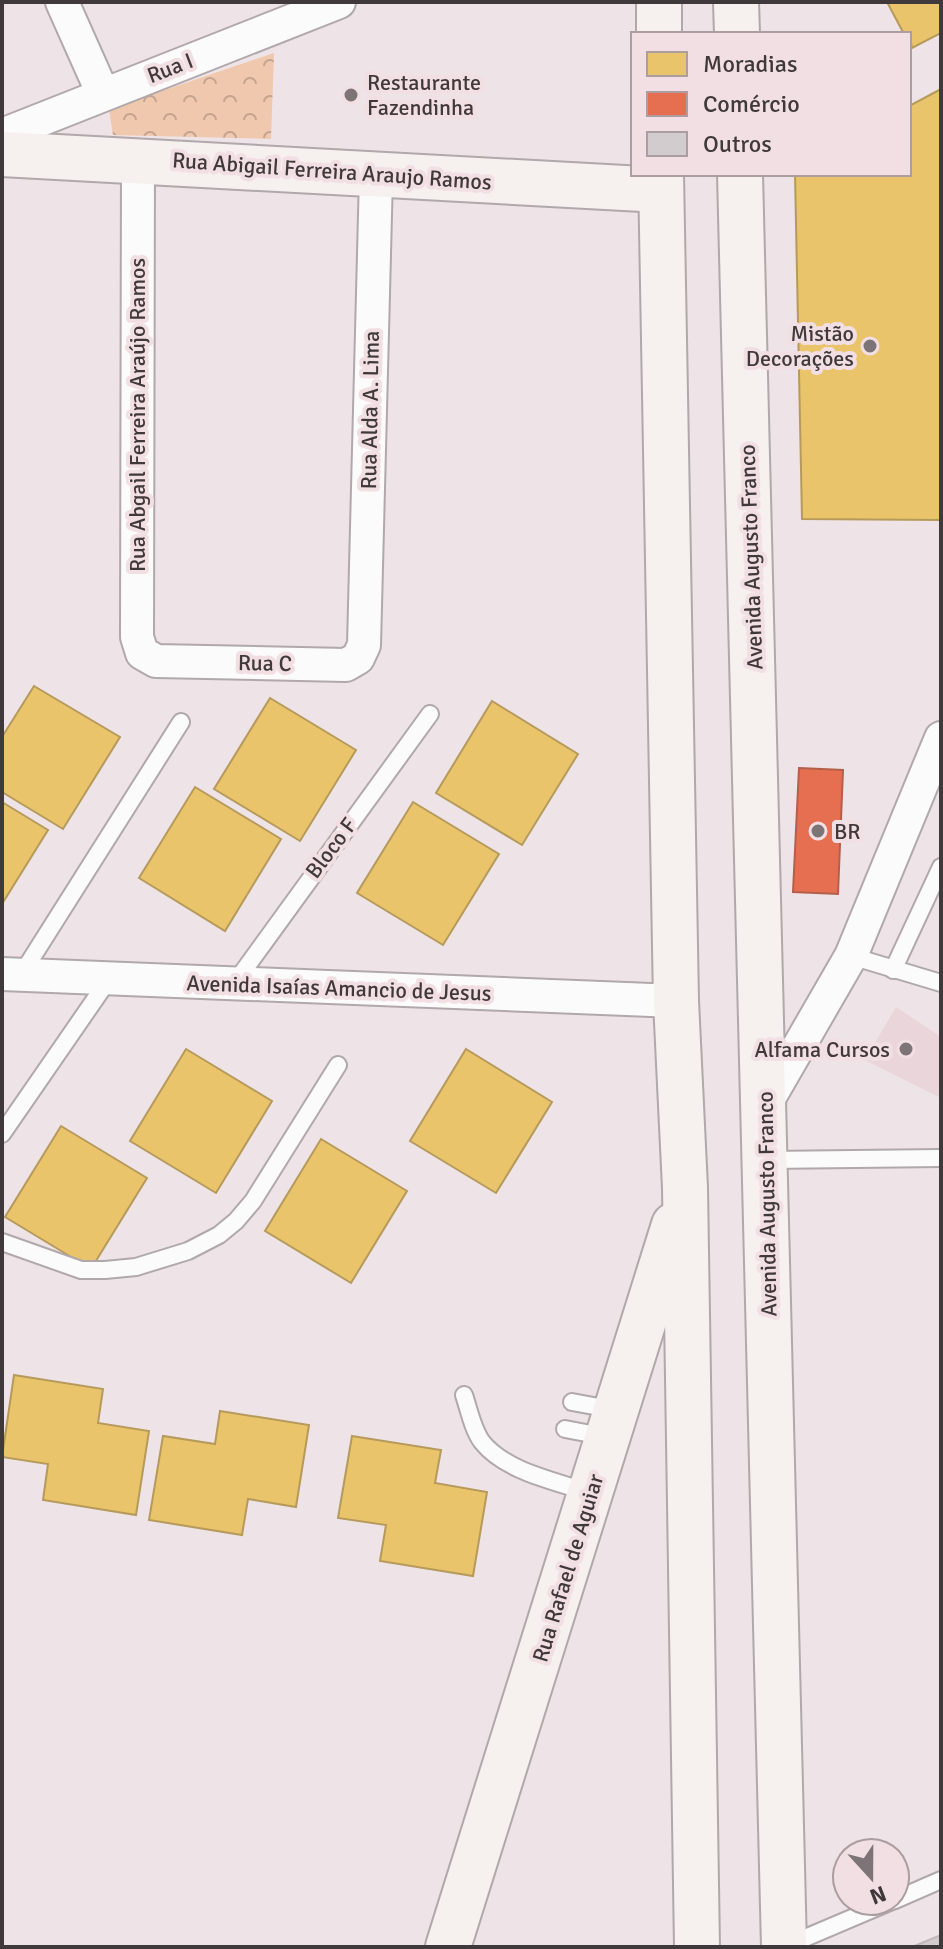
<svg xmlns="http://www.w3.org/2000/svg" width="943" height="1949" font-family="Signika,sans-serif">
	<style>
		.built { fill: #e9d5da }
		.forest { fill: url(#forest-crowns) }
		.homes { fill: #e9c46a; stroke: #b69a5c; stroke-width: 2 }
		.shops { fill: #e76f51; stroke: #b55f4a; stroke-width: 2 }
		.building { fill: #d3cccf; stroke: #c0b9bc; stroke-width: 2 }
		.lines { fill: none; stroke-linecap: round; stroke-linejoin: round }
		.lane-casing { stroke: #b0a8aa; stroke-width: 20 }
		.street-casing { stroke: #b0a8aa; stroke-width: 36 }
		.secondary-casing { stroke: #b0a8aa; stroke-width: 48 }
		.lane { stroke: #fcfbfb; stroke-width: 16 }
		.street { stroke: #fcfbfb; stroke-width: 32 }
		.secondary { stroke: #f6f0ef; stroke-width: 44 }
		.poi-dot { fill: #7d7477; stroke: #f2dfe4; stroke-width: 3 }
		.labels { text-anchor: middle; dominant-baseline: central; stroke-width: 8; stroke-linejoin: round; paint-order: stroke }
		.street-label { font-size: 22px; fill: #40393b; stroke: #f2dfe4 }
		.poi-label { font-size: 22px; fill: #40393b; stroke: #f2dfe4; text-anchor: start }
	</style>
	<defs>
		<pattern id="forest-crowns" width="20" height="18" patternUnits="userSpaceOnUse" patternTransform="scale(2)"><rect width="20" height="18" fill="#f0c8ae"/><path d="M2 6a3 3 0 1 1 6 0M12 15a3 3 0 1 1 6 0" fill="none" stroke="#c4a38f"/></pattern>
	</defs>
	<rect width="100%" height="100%" fill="#eee3e6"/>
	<polygon class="built" points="896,1007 941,1037 941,1098 865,1060"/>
	<polygon class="forest" points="274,53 271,139 113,135 109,109"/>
	<g class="homes">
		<polygon points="887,2 941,2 941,33 912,48 909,34 904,34"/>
		<polygon points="941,89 941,520 802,519 795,174 909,174 909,106"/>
		<polygon points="34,686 120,737 63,829 2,792 2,737"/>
		<polygon points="270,698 356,750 300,841 214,789"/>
		<polygon points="492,701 578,754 522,845 436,793"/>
		<polygon points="195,787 281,839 225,931 139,878"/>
		<polygon points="2,802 48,830 2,904"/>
		<polygon points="413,802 499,854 443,945 357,893"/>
		<polygon points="186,1049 272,1101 216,1193 130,1141"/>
		<polygon points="466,1049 552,1102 496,1193 410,1141"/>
		<polygon points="61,1126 147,1178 91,1269 5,1217"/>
		<polygon points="321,1139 407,1191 351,1283 265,1231"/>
		<polygon points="14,1375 103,1389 98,1423 149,1431 136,1515 43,1500 48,1464 2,1457"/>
		<polygon points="220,1411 309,1425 296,1507 248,1499 242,1535 149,1520 163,1436 215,1444"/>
		<polygon points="352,1436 441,1450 435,1483 487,1492 473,1576 380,1561 386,1525 338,1518"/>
	</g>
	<polygon class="shops" points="799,768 843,770 838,894 793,892"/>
	<polygon class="building" points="941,1935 941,1947 912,1947"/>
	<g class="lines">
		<defs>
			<g id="lane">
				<polyline points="851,956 941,983"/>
				<polyline points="893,970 941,867"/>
				<polyline points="21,975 181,722"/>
				<polyline points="234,984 430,714"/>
				<polyline points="2,1134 109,979"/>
				<polyline points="767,1160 941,1158"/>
				<polyline points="2,1242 81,1270 105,1270 136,1267 188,1251 219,1235 236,1221 253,1201 338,1065"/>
				<path d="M464,1395C469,1410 473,1430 482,1442C506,1472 556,1481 590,1493"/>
				<polyline points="572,1402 615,1410"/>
				<polyline points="565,1429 607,1437"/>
				<polyline points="895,1900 941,1880"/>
				<polyline points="786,1946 892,1901"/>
			</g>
			<g id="street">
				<polyline points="62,2 103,94"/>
				<polyline points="2,135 339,2"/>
				<polyline points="138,159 137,637 142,653 156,661 346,665 358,658 364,645 376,176"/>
				<polyline points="2,974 676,1001"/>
				<polyline points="765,1105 851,956 941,738"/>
			</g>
			<g id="secondary">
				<polyline points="659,2 659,34"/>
				<polyline points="736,2 737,34"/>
				<polyline points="2,154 661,190"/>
				<polyline points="661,174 676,1001 685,1188 697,1947"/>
				<polyline points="740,174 784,1947"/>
				<polyline points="448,1947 674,1225"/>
			</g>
		</defs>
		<use href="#lane" class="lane-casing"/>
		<use href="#street" class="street-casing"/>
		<use href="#secondary" class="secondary-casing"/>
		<use href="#lane" class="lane"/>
		<use href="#street" class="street"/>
		<use href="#secondary" class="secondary"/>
	</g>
	<g class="poi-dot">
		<circle cx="351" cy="95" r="8"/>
		<circle cx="870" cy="346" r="8"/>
		<circle cx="818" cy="831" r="8"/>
		<circle cx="906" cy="1049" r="8"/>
	</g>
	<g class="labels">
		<g class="street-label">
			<text transform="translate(170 68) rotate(-21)">Rua I</text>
			<text transform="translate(332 171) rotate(4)">Rua Abigail Ferreira Araujo Ramos</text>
			<text transform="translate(370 410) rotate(-89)">Rua Alda A. Lima</text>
			<text transform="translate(137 415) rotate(-90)">Rua Abgail Ferreira Araújo Ramos</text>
			<text transform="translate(751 557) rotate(-92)">Avenida Augusto Franco</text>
			<text transform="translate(265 663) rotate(1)">Rua C</text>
			<text transform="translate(331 848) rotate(-53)">Bloco F</text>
			<text transform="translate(339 988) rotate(2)">Avenida Isaías Amancio de Jesus</text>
			<text transform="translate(767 1204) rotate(-91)">Avenida Augusto Franco</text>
			<text transform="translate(568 1568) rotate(-73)">Rua Rafael de Aguiar</text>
		</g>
		<g class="poi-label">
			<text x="367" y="82">Restaurante<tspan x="367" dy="25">Fazendinha</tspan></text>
			<text x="854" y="333" text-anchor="end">Mistão<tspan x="854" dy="25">Decorações</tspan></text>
			<text x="834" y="831">BR</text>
			<text x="890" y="1049" text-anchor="end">Alfama Cursos</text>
		</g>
	</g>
	<rect width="943" height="1949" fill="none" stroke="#40393b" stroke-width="8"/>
	<rect x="631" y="32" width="280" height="144" fill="#f2dfe4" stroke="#ab9da0" stroke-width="2"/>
	<rect x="647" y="52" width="40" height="24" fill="#e9c46a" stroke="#ab9da0" stroke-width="2"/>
	<text x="703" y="72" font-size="24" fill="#40393b">Moradias</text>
	<rect x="647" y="92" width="40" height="24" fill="#e76f51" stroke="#ab9da0" stroke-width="2"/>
	<text x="703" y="112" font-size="24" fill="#40393b">Comércio</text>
	<rect x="647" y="132" width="40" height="24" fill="#d3cccf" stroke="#ab9da0" stroke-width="2"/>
	<text x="703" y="152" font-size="24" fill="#40393b">Outros</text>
	<g transform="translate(871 1877) rotate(159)"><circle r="38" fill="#f2dfe4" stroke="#ab9da0" stroke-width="2"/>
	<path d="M0-6L14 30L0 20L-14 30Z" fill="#7d7477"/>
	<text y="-12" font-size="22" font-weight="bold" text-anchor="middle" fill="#40393b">N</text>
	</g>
</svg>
